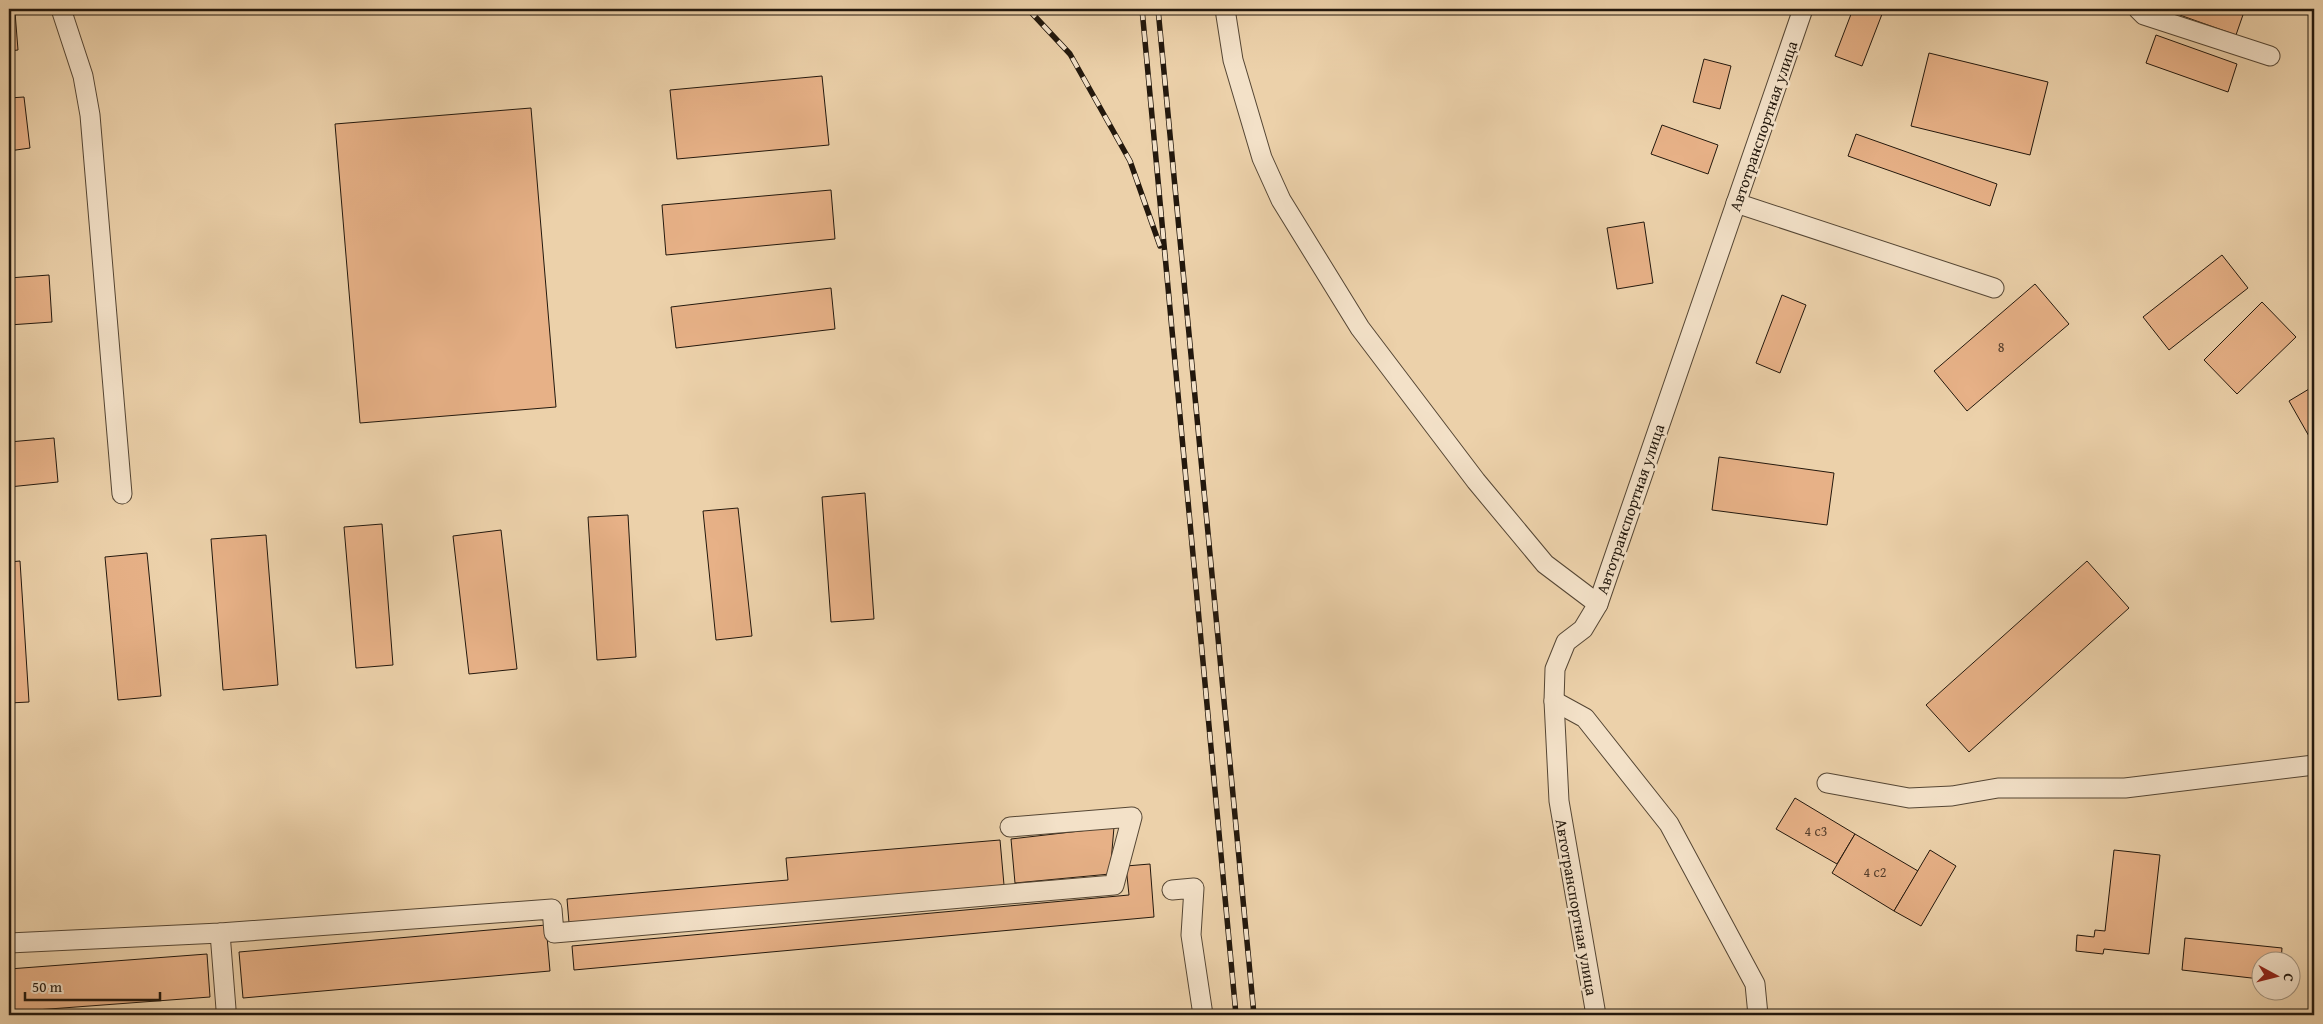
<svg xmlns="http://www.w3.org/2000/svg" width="2323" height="1024" font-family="'Gentium Book Plus',serif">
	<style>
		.building { fill: #e7b187; stroke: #23180d }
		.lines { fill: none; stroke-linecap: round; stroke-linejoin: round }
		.minor-casing { stroke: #554634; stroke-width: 21 }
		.minor { stroke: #f3e1c8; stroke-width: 19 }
		.rail-casing { stroke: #23180d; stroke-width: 5.5 }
		.rail { stroke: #f3e1c8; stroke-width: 4; stroke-dasharray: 11; stroke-linecap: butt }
		.labels { text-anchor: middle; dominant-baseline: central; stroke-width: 5; stroke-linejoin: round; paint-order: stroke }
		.number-label { font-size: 14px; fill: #543e2c }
		.street-label { font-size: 16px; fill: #23180d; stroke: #f3e1c8 }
	</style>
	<rect width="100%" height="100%" fill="#ecd1aa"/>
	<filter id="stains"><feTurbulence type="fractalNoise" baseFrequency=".004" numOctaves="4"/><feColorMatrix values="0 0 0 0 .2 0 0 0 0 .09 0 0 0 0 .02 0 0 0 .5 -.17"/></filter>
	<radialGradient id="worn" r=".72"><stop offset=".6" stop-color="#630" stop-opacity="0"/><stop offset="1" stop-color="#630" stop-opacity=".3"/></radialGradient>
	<g class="building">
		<polygon points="1853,9 1884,9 1862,66 1835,56"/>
		<polygon points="2163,9 2245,9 2236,35"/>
		<polygon points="15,12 18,50 9,51 9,13"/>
		<polygon points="2156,35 2237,64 2228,92 2146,63"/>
		<polygon points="1929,53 2048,82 2030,155 1911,126"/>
		<polygon points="1704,59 1731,66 1720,109 1693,102"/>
		<polygon points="822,76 829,145 677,159 670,90"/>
		<polygon points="24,97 30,148 9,151 9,98"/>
		<polygon points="531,108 556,407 360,423 335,124"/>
		<polygon points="1662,125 1718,145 1708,174 1651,154"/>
		<polygon points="1856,134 1997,184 1990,206 1848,156"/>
		<polygon points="831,190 835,239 666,255 662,205"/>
		<polygon points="1644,222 1653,283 1617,289 1607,228"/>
		<polygon points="2222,255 2248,288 2169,350 2143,317"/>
		<polygon points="49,275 52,322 9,325 9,278"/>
		<polygon points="2035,284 2069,324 1967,411 1934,371"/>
		<polygon points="831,288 835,329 676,348 671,307"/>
		<polygon points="1782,295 1806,305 1780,373 1756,363"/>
		<polygon points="2262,302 2296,337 2237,394 2204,360"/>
		<polygon points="2314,386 2314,445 2289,401"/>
		<polygon points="54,438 58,482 9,487 9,442"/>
		<polygon points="1719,457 1834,473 1827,525 1712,510"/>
		<polygon points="865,493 874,619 831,622 822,497"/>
		<polygon points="738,508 752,636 716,640 703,511"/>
		<polygon points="628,515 636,657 597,660 588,517"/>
		<polygon points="382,524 393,665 356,668 344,527"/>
		<polygon points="501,530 517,669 469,674 453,536"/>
		<polygon points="266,535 278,685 223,690 211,539"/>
		<polygon points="147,553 161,696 118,700 105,557"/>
		<polygon points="20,561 29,702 9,703 9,562"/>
		<polygon points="2087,561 2129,608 1969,752 1926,705"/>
		<polygon points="1795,798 1855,834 1837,864 1776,829"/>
		<polygon points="1114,827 1110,874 1015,883 1011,839"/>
		<polygon points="1855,834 1918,871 1894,911 1832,873"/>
		<polygon points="1000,840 1004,885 569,923 567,899 788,880 786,858"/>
		<polygon points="1930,850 1956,866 1921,926 1894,911"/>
		<polygon points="2114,850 2160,855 2149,954 2104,949 2103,954 2076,951 2077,935 2094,937 2095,930 2105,931"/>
		<polygon points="1150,864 1154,917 574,970 572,946 1129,895 1126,866"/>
		<polygon points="546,925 550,971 243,998 239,952"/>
		<polygon points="2185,938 2282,948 2281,962 2260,962 2260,979 2182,970"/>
		<polygon points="207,954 210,997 9,1012 9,969"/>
	</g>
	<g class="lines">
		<defs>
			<g id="minor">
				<polyline points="61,9 83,76 90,115 122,494"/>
				<polyline points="1225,9 1233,60 1262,158 1281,200 1360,328 1476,481 1545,564 1598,604"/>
				<polyline points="2138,9 2144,15 2270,56"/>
				<polyline points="1736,203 1994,288"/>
				<polyline points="1554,701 1585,718 1669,824 1755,984 1758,1015"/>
				<polyline points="1827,783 1909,798 1952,796 1998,788 2125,788 2314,765"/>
				<polyline points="1172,890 1194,888 1191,935 1203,1015"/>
				<polyline points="220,933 226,1009"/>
				<polyline points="9,943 220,933 552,909 554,933 1114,885 1132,817 1010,827"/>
				<polyline points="1596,1015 1559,801 1554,701 1555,669 1566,642 1583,629 1598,604 1803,9"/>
			</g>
		</defs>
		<use href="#minor" class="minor-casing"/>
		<use href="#minor" class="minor"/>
		<defs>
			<g id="rail">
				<polyline points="1028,9 1070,54 1130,161 1160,246"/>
				<polyline points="1142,9 1236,1015"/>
				<polyline points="1158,9 1254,1015"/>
			</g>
		</defs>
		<use href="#rail" class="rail-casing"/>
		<use href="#rail" class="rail"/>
	</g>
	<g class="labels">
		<g class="number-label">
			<text x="2001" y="347">8</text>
			<text x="1816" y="831">4 с3</text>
			<text x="1875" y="872">4 с2</text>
		</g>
		<g class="street-label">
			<text transform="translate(1763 126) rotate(-71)">Автотранспортная улица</text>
			<text transform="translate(1630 509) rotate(-71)">Автотранспортная улица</text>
			<text transform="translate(1577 907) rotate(80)">Автотранспортная улица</text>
		</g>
	</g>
	<rect width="2323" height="1024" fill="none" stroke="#ecd1aa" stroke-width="30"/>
	<rect x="10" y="10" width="2303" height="1004" fill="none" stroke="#23180d" stroke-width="2.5"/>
	<rect x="15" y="15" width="2293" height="994" fill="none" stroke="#23180d"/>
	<g transform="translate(2276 976) rotate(97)"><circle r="24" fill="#f3e1c8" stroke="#a0917d"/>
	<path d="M0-4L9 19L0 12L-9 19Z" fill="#8f2418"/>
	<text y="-8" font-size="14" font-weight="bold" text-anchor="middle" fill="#23180d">С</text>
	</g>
	<path d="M25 992v8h135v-8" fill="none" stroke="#23180d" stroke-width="2.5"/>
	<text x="32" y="992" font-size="15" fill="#23180d" stroke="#f3e1c8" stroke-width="4" paint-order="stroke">50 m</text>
	<rect width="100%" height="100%" filter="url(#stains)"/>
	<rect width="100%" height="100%" fill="url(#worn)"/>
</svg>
